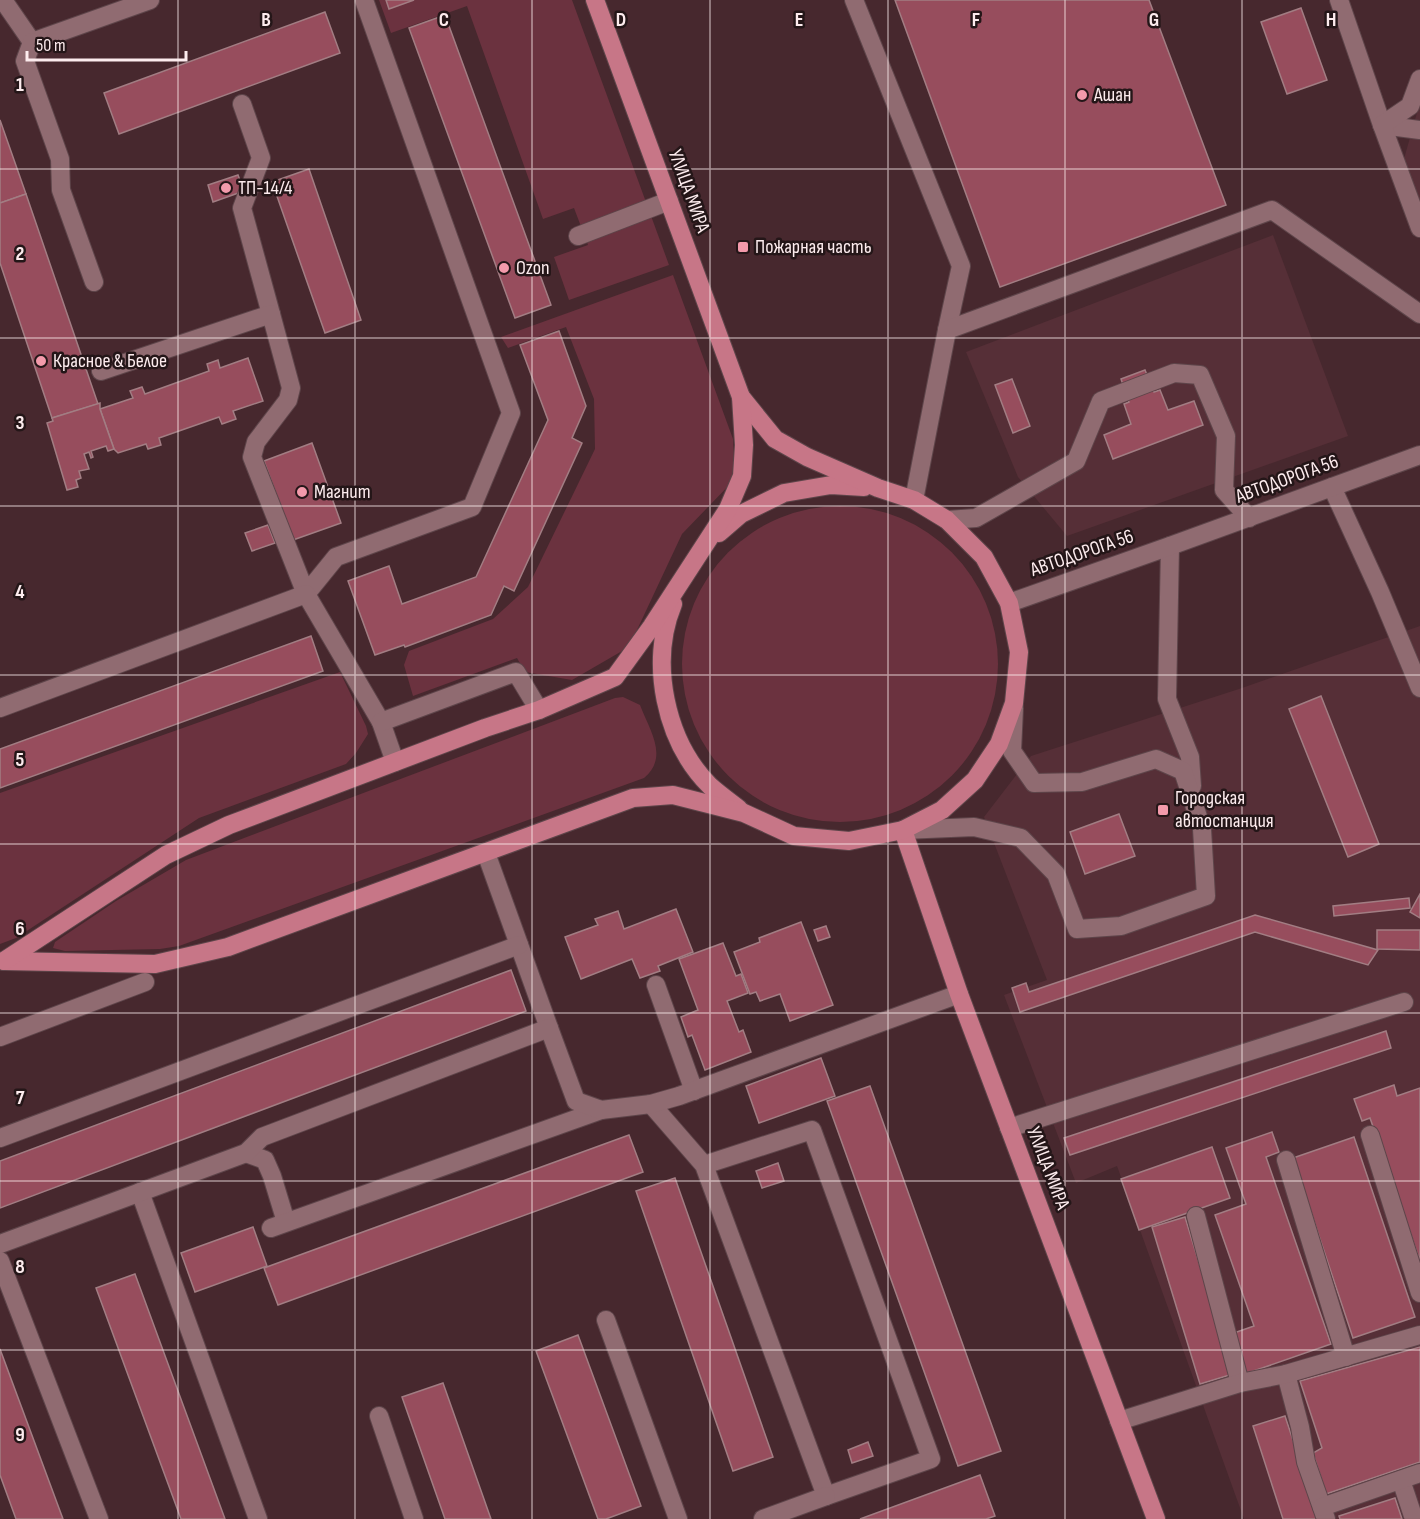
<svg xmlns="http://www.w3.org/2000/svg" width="1420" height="1519" font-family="'Sofia Sans Condensed',sans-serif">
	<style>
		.built { fill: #562f37 }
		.green { fill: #6b323f }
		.building { fill: #974d5d; stroke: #a27d83; stroke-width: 1.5 }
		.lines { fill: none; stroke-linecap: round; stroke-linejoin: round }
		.minor-casing { stroke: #5e454a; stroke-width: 20 }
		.major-casing { stroke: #5e454a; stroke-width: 20 }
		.minor { stroke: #906b71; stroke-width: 18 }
		.major { stroke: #c77687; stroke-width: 18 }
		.grid { fill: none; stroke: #fdecee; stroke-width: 1.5; stroke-opacity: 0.55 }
		.poi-dot { fill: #f39aab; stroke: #241618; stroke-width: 2 }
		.labels { text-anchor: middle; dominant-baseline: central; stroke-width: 5; stroke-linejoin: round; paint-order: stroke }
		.poi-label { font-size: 20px; fill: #fdecee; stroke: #241618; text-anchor: start }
		.street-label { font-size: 20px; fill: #fdecee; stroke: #241618 }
		.grid-label { font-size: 20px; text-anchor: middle; font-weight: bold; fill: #fdecee; stroke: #241618; stroke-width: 5; stroke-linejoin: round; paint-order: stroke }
	</style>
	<rect width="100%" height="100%" fill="#47282e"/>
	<g class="built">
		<polygon points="1420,102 1420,200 1404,159"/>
		<polygon points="1273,235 1348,436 1067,536 1018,477 966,352"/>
		<polygon points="1420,626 1420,1519 1244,1519 1117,1166 1076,1183 1004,995 1047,980 984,817 1031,756 1239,689"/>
	</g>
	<g class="green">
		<polygon points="379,0 572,0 669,265 569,300 554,257 588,245 574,208 543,219 467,6 391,33"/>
		<polygon points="673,275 733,439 735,479 682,534 629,647 572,680 525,672 517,658 413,696 404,665 409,651 493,619 528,587 595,449 594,399 566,327 508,348 501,337"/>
		<circle cx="840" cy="664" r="158"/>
		<polygon points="340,672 366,726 368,734 356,753 346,764 199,818 16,938 0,944 0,793"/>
		<path d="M623,697L640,705C650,731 669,757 644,778L179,946L160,949L65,951L53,948L55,942L116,901L186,860L615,698Z"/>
	</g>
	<g class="building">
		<polygon points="386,0 414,0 389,9"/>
		<polygon points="895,0 1149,0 1226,205 1000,287"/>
		<polygon points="1301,8 1327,80 1287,94 1261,22"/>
		<polygon points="325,12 340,53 119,134 104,93"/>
		<polygon points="445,15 551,305 515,318 409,28"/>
		<polygon points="0,120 26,194 0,203"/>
		<polygon points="309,169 361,320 325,333 272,182"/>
		<polygon points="238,175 244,191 213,202 208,185"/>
		<polygon points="26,194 98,404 52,418 0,263 0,203"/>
		<polygon points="559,331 586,406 572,438 582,443 514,591 504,586 491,615 405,647 404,645 375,655 348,581 389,566 402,604 476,577 548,420 520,345"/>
		<polygon points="248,358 263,401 233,411 236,419 222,424 219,417 159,438 161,445 148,449 146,444 118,453 114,449 100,409 133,398 130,391 142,387 145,394 209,371 207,364 218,360 220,368"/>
		<polygon points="1145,370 1154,392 1160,390 1168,410 1194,401 1203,425 1113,459 1104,435 1131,424 1124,404 1129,402 1121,379"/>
		<polygon points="1012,379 1030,426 1013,433 995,385"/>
		<polygon points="100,403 100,409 114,449 108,451 106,446 91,451 93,457 91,458 89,452 84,454 89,469 79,471 81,478 76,480 78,487 67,490 47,423 53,421 52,418"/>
		<polygon points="312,443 341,523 293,540 264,461"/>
		<polygon points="268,525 275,543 252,551 245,533"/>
		<polygon points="311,636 323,671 0,788 0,749"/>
		<polygon points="1321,696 1379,844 1348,857 1289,709"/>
		<polygon points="1119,814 1135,856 1085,874 1070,832"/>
		<polygon points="1420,894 1420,918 1410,912"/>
		<polygon points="1409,898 1410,908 1334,916 1333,906"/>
		<polygon points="676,909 693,952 658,966 660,971 640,978 632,959 581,979 565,937 598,925 595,919 618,911 624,929"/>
		<polygon points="1255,915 1378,950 1368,965 1255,932 1020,1012 1012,988 1026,983 1029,992"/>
		<polygon points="801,922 833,1005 790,1021 780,994 760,1001 756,992 750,994 734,952 760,942 759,938"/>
		<polygon points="826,926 830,937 818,941 814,930"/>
		<polygon points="1377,930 1420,930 1420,950 1377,949"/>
		<polygon points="723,943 736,976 741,974 748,993 727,1001 739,1032 743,1030 751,1052 705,1070 692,1035 688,1037 681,1017 698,1010 679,959"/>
		<polygon points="511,970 526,1011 0,1208 0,1161"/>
		<polygon points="1386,1031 1391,1048 1070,1155 1064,1138"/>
		<polygon points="821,1058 835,1096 759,1123 746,1086"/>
		<polygon points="1394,1085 1397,1096 1420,1088 1420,1261 1370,1118 1362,1121 1354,1099"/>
		<polygon points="870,1086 1001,1451 958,1466 827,1101"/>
		<polygon points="1272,1132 1279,1152 1266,1157 1331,1344 1245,1374 1231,1334 1254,1326 1215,1215 1246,1204 1226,1148"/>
		<polygon points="629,1135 643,1172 278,1305 264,1268"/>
		<polygon points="1354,1137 1415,1317 1353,1338 1293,1158"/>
		<polygon points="1212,1147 1230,1198 1139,1230 1121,1179"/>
		<polygon points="778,1163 784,1181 762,1188 756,1171"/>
		<polygon points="675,1178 773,1457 733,1471 636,1191"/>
		<polygon points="1185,1217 1233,1374 1200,1384 1152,1227"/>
		<polygon points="253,1227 267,1266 195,1292 181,1253"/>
		<polygon points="135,1274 225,1519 181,1519 96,1288"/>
		<polygon points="578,1335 641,1506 606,1519 598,1519 536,1351"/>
		<polygon points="1420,1347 1420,1462 1326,1494 1313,1453 1322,1448 1300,1381"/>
		<polygon points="0,1349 63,1519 16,1519 0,1475"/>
		<polygon points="443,1383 491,1519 445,1519 402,1397"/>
		<polygon points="1285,1416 1319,1519 1283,1519 1253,1426"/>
		<polygon points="868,1442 873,1456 852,1463 848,1450"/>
		<polygon points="980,1475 995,1516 986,1519 860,1519"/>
		<polygon points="1395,1498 1402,1519 1340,1519 1339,1516"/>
	</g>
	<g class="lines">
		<defs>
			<g id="minor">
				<polyline points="3,0 32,42 150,0"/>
				<polyline points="854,0 961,266 947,330 914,500"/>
				<polyline points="1339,0 1382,125 1420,130"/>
				<polyline points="32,42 25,61 60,159 61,190 94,282"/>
				<polyline points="1420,79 1410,106 1382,125 1420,228"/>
				<polyline points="242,104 261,158 242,208 271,314"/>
				<polyline points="578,236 669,201"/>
				<polyline points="947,330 1272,210 1420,314"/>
				<polyline points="101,371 271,314 291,388 288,400 256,442 252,457 306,594 336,557 472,507 511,413 364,0"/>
				<polyline points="1332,487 1380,592 1420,688"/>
				<polyline points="947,520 976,518 1076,461 1101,401 1174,373 1200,375 1226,436 1224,490 1249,518"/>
				<polyline points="1170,546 1167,699 1190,757 1192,786"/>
				<polyline points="1009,603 1170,546 1420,455"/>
				<polyline points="0,708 306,594 381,722 395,762"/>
				<polyline points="381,722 516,672 539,710"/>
				<polyline points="903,830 974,827 1021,838 1056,874 1077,929 1121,926 1206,896 1202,829 1183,771 1156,759 1082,782 1034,783 1012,751 1014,708"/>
				<polyline points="486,853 549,1028"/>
				<polyline points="656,985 694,1091"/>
				<polyline points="0,1037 145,982"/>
				<polyline points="651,1104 704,1165 826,1496 931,1459 812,1130 704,1165"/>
				<polyline points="1009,1128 1404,1002"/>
				<polyline points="1370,1135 1420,1293"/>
				<polyline points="0,1138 519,945"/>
				<polyline points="246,1153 265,1160 272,1176 286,1222"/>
				<polyline points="1286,1160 1346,1357"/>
				<polyline points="140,1192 258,1519"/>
				<polyline points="1196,1216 1240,1383"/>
				<polyline points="271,1228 601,1110"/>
				<polyline points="0,1244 246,1153 262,1137 549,1028 576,1101 601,1110 651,1104 679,1096 959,994"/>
				<polyline points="0,1261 99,1519"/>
				<polyline points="606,1320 678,1519"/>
				<polyline points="1286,1374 1300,1427 1306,1462 1326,1519"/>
				<polyline points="379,1416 414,1519"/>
				<polyline points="1119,1421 1240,1383 1286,1374 1420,1335"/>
				<polyline points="1401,1480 1414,1519"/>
				<polyline points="1322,1507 1420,1473"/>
				<polyline points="763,1519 826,1496"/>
			</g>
			<g id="major">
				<polyline points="719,533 741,514 784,493 831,485 864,487"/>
				<path d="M673,604C649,662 665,741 710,786C719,794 730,802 739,809"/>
				<polyline points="903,830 959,994 1156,1519"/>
				<polyline points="4,961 155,964 228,947 633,798 673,795 744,813 794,836 849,841 903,830 942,810 975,780 999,744 1014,703 1019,652 1009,603 984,557 947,520 914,500 878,488 807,457 775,439 741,397"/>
				<polyline points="4,961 166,855 229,825 485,728 539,710 615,677 652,626 728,509 742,476 744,445 741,397 595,0"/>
			</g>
		</defs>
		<use href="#minor" class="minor-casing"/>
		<use href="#major" class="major-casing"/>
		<use href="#minor" class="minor"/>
		<use href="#major" class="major"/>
	</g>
	<path class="grid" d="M178,0V1519M355,0V1519M532,0V1519M710,0V1519M888,0V1519M1065,0V1519M1242,0V1519M0,169H1420M0,338H1420M0,506H1420M0,675H1420M0,844H1420M0,1013H1420M0,1181H1420M0,1350H1420"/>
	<g class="poi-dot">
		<circle cx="1082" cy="95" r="6"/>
		<circle cx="226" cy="188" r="6"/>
		<rect x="737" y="241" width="12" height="12" rx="3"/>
		<circle cx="504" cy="268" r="6"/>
		<circle cx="41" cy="361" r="6"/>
		<circle cx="302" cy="492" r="6"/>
		<rect x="1157" y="804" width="12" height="12" rx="3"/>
	</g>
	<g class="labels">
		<g class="poi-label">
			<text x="1094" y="95">Ашан</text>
			<text x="238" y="188">ТП-14/4</text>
			<text x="755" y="247">Пожарная часть</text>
			<text x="516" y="268">Ozon</text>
			<text x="53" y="361">Красное &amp; Белое</text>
			<text x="314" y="492">Магнит</text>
			<text x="1175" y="798">Городская<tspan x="1175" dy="23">автостанция</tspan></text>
		</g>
		<g class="street-label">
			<text transform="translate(689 191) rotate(70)">УЛИЦА МИРА</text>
			<text transform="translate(1287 479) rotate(-20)">АВТОДОРОГА 56</text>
			<text transform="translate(1082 553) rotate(-19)">АВТОДОРОГА 56</text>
			<text transform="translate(1048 1168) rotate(69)">УЛИЦА МИРА</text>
		</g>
	</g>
	<g class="grid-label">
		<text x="266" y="26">B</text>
		<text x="444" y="26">C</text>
		<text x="621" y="26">D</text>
		<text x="799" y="26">E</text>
		<text x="976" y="26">F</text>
		<text x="1154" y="26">G</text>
		<text x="1331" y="26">H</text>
		<text x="20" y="91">1</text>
		<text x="20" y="260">2</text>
		<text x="20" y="429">3</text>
		<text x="20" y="598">4</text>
		<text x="20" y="766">5</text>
		<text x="20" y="935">6</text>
		<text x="20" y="1104">7</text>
		<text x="20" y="1273">8</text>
		<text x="20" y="1441">9</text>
	</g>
	<path d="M27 51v9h159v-9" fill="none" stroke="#fdecee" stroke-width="3"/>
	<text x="36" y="51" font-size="18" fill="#fdecee" stroke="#241618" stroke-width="4.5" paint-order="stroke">50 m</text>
</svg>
